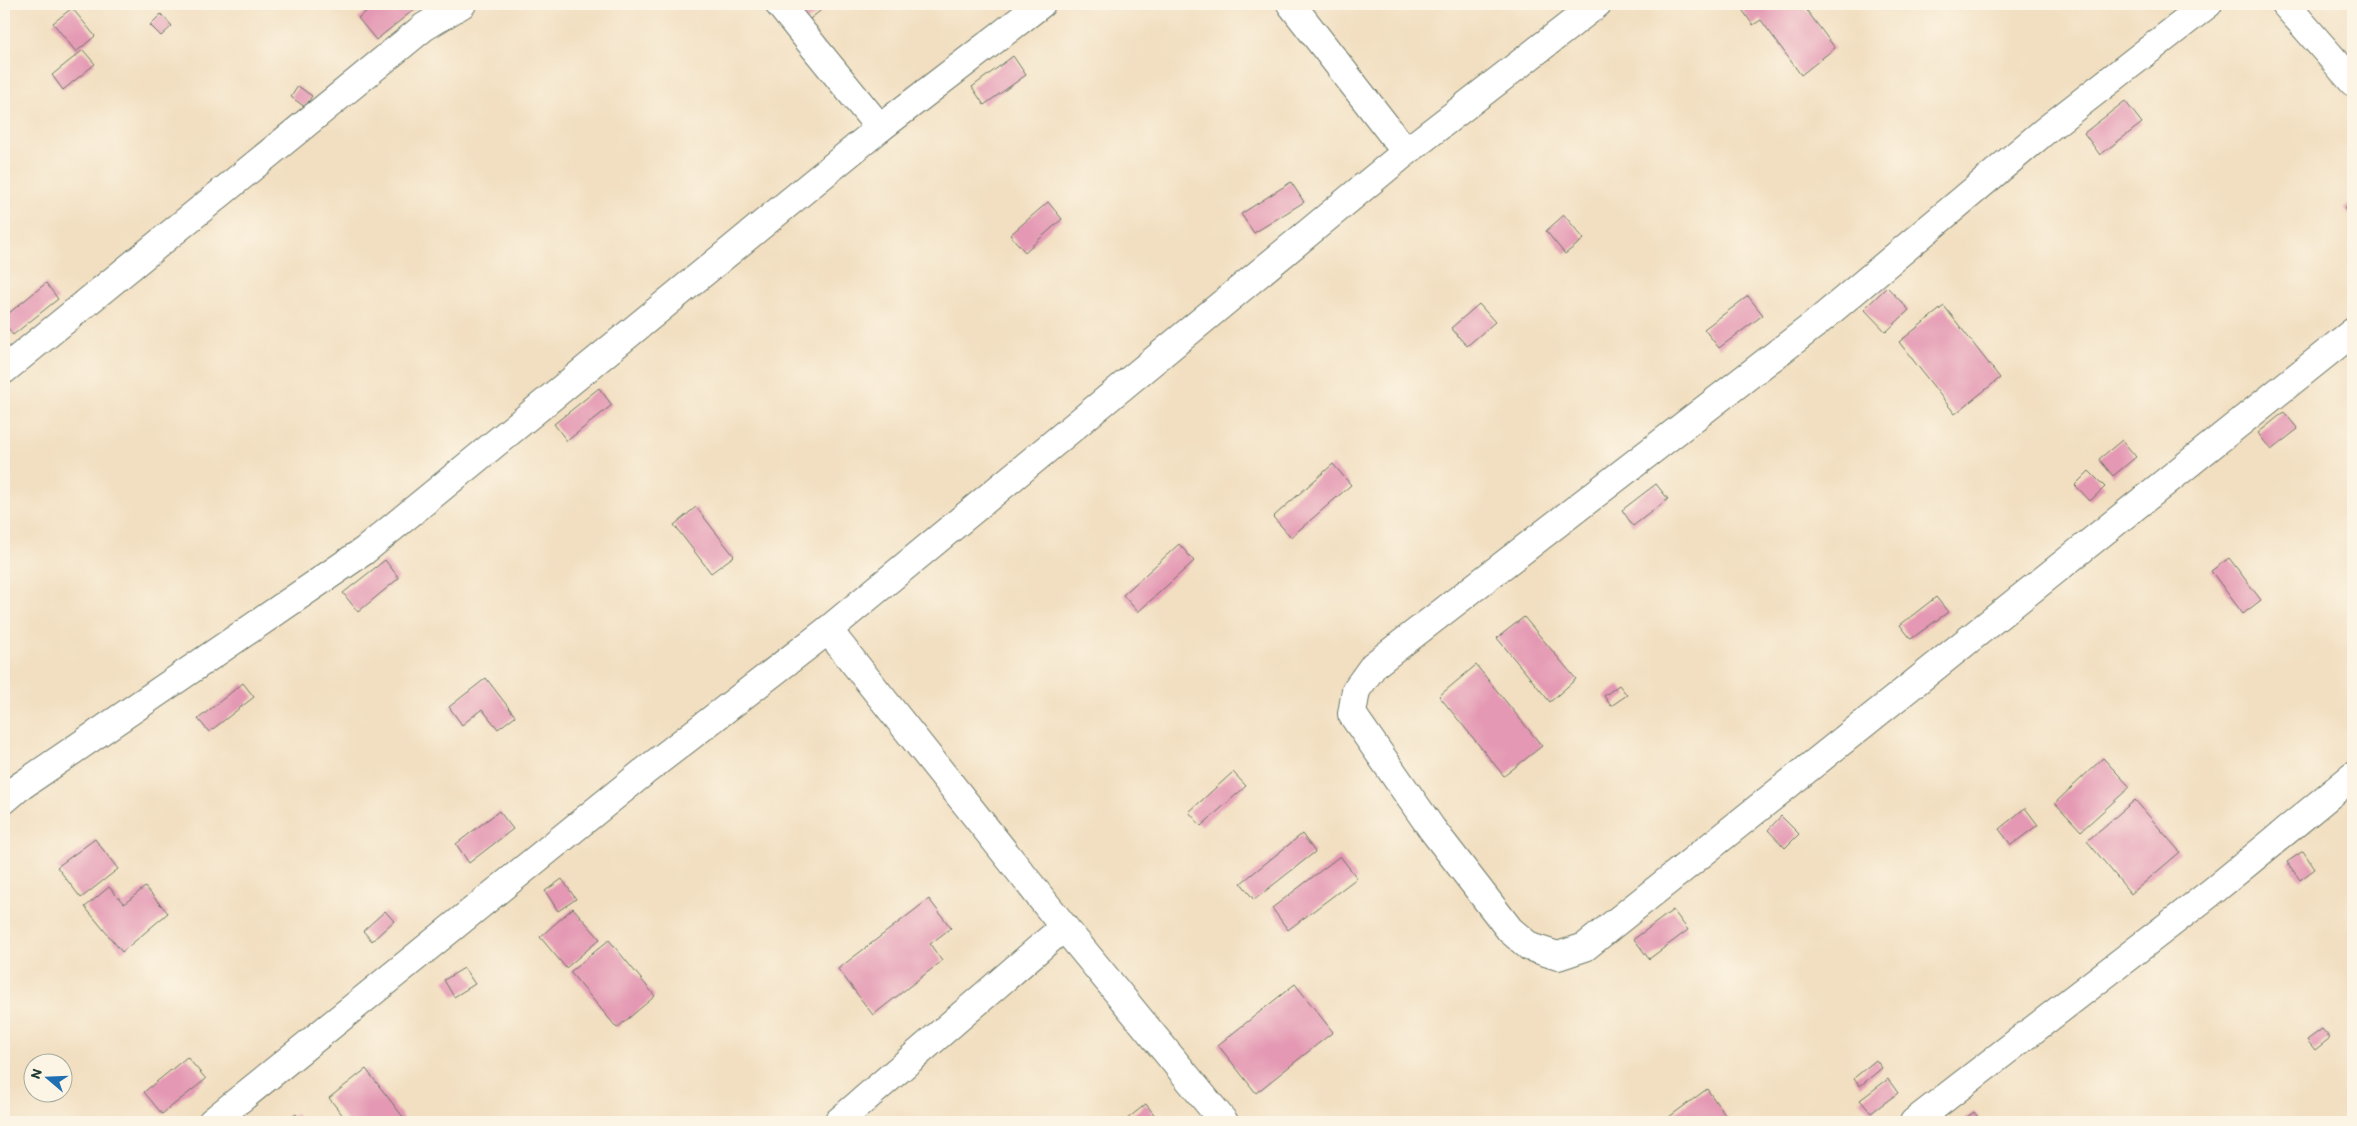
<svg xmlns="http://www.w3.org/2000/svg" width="2357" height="1126" font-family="Itim,sans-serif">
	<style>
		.building { fill: #e498b3 }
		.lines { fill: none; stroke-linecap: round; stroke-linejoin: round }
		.minor-casing { stroke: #697665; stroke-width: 30 }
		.minor { stroke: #fff; stroke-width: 28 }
	</style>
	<rect width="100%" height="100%" fill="#fcf5e5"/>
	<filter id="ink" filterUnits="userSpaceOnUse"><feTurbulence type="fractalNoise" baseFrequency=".02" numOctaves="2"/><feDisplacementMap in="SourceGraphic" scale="10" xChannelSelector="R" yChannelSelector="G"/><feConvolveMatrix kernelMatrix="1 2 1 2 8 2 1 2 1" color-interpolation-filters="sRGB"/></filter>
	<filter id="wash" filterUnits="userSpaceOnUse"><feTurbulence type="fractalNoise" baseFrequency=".0096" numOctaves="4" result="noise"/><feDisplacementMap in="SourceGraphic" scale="20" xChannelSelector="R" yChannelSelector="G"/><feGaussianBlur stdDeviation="1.12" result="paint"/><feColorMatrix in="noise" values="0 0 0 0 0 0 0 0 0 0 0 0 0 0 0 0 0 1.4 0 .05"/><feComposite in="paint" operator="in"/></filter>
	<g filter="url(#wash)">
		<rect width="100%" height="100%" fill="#f2dfc1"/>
		<g id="blocks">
			<g class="building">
				<polygon points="376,4 421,4 376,40 358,18"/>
				<polygon points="792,4 829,4 806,22"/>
				<polygon points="1738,4 1802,4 1835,48 1801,75 1761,20 1753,25"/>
				<polygon points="72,8 95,36 76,52 53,23"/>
				<polygon points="161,14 172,26 161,36 150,25"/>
				<polygon points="83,50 95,64 63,90 52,75"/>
				<polygon points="1013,56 1026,75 984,105 972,87"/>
				<polygon points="298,86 312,96 305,107 291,97"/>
				<polygon points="2125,101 2142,123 2100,155 2084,133"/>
				<polygon points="1291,182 1304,202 1254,233 1241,214"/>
				<polygon points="2353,201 2353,220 2344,208"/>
				<polygon points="1048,202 1062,219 1025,252 1010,235"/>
				<polygon points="1564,215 1584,239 1565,254 1546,231"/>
				<polygon points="46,283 58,299 13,335 4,322 4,317"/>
				<polygon points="1887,287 1909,310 1886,332 1864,309"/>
				<polygon points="1748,296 1763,315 1719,348 1704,329"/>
				<polygon points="1479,304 1495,322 1467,346 1451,328"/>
				<polygon points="1944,306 2000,378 1955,414 1899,342"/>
				<polygon points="599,388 612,405 567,441 554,424"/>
				<polygon points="2284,412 2298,429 2271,450 2258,433"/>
				<polygon points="2122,440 2136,457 2113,476 2099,459"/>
				<polygon points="1333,464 1351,485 1291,537 1273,517"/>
				<polygon points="2089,471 2105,487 2090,501 2075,485"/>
				<polygon points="1656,484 1668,499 1633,526 1622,510"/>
				<polygon points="696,507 734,556 711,573 674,525"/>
				<polygon points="1179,544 1194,561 1138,612 1123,595"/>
				<polygon points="2229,558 2261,600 2243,614 2211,571"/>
				<polygon points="385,560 399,578 358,612 343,593"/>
				<polygon points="1936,597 1948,612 1911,639 1900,625"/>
				<polygon points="1524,617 1576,679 1550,702 1497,638"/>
				<polygon points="1476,665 1542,746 1504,776 1439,696"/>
				<polygon points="486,678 515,716 498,729 482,709 462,725 449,707"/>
				<polygon points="243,683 254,697 209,732 198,719"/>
				<polygon points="1619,685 1627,695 1611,706 1604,696"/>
				<polygon points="2103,758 2130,787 2081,831 2055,803"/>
				<polygon points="1233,772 1246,786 1201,826 1189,812"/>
				<polygon points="2135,800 2180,852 2131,894 2087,841"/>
				<polygon points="2025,808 2038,825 2011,845 1999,829"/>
				<polygon points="499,811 513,829 469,863 456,844"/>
				<polygon points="1781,816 1799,834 1785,848 1768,830"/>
				<polygon points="1302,834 1315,852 1254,900 1241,883"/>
				<polygon points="95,839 118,869 81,898 57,867"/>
				<polygon points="2303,851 2315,869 2300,880 2287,862"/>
				<polygon points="1340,856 1357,878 1288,930 1272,908"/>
				<polygon points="562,879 576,899 558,911 545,891"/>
				<polygon points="109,887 124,904 145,887 168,913 122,952 85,907"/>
				<polygon points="929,899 951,928 930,944 942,961 873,1015 838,969"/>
				<polygon points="573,908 600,939 566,968 540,937"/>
				<polygon points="1673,910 1688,930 1649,959 1634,939"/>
				<polygon points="385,911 394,921 372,941 363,931"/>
				<polygon points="609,940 655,996 617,1028 570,972"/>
				<polygon points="464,968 475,984 454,997 444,980"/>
				<polygon points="1295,984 1333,1032 1256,1093 1218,1045"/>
				<polygon points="2322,1029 2330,1038 2315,1050 2307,1040"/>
				<polygon points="187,1057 206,1079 162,1114 144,1092"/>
				<polygon points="1876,1060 1882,1068 1860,1086 1854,1078"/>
				<polygon points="366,1069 407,1122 348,1122 329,1098"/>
				<polygon points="1888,1079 1898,1093 1871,1113 1860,1100"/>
				<polygon points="1707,1089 1730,1122 1672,1122 1669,1117"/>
				<polygon points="1146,1104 1160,1122 1130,1122 1127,1119"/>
				<polygon points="1974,1112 1982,1122 1960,1122"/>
				<polygon points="296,1114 302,1122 284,1122"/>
			</g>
		</g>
	</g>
	<g filter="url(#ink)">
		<use href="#blocks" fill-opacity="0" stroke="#697665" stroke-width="1"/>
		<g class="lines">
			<defs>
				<g id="minor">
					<polyline points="779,4 880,128"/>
					<polyline points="1291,4 1406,152"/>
					<polyline points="2208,4 2046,130 1814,325 1374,665 1356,690 1352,714 1432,829 1510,930 1530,947 1558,956 1585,947 2353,332"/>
					<polyline points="2285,4 2353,82"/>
					<polyline points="4,370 424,27 462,4"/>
					<polyline points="828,630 1064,927 1224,1122"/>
					<polyline points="4,800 18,788 364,551 880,128 1041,4"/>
					<polyline points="212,1122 644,772 828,630 1406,152 1597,4"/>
					<polyline points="838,1122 1064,927"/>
					<polyline points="1914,1122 2213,891 2353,776"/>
				</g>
			</defs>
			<use href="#minor" class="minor-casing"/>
			<use href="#minor" class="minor"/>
		</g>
	</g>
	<rect width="2357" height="1126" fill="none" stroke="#fcf5e5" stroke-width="20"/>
	<g transform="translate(48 1078) rotate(289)"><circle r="24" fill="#fcf5e5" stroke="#a4ab9e"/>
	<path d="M0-4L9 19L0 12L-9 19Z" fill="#1f6fb2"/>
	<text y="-8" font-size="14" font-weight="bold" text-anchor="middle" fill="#1f3d34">N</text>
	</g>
</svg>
